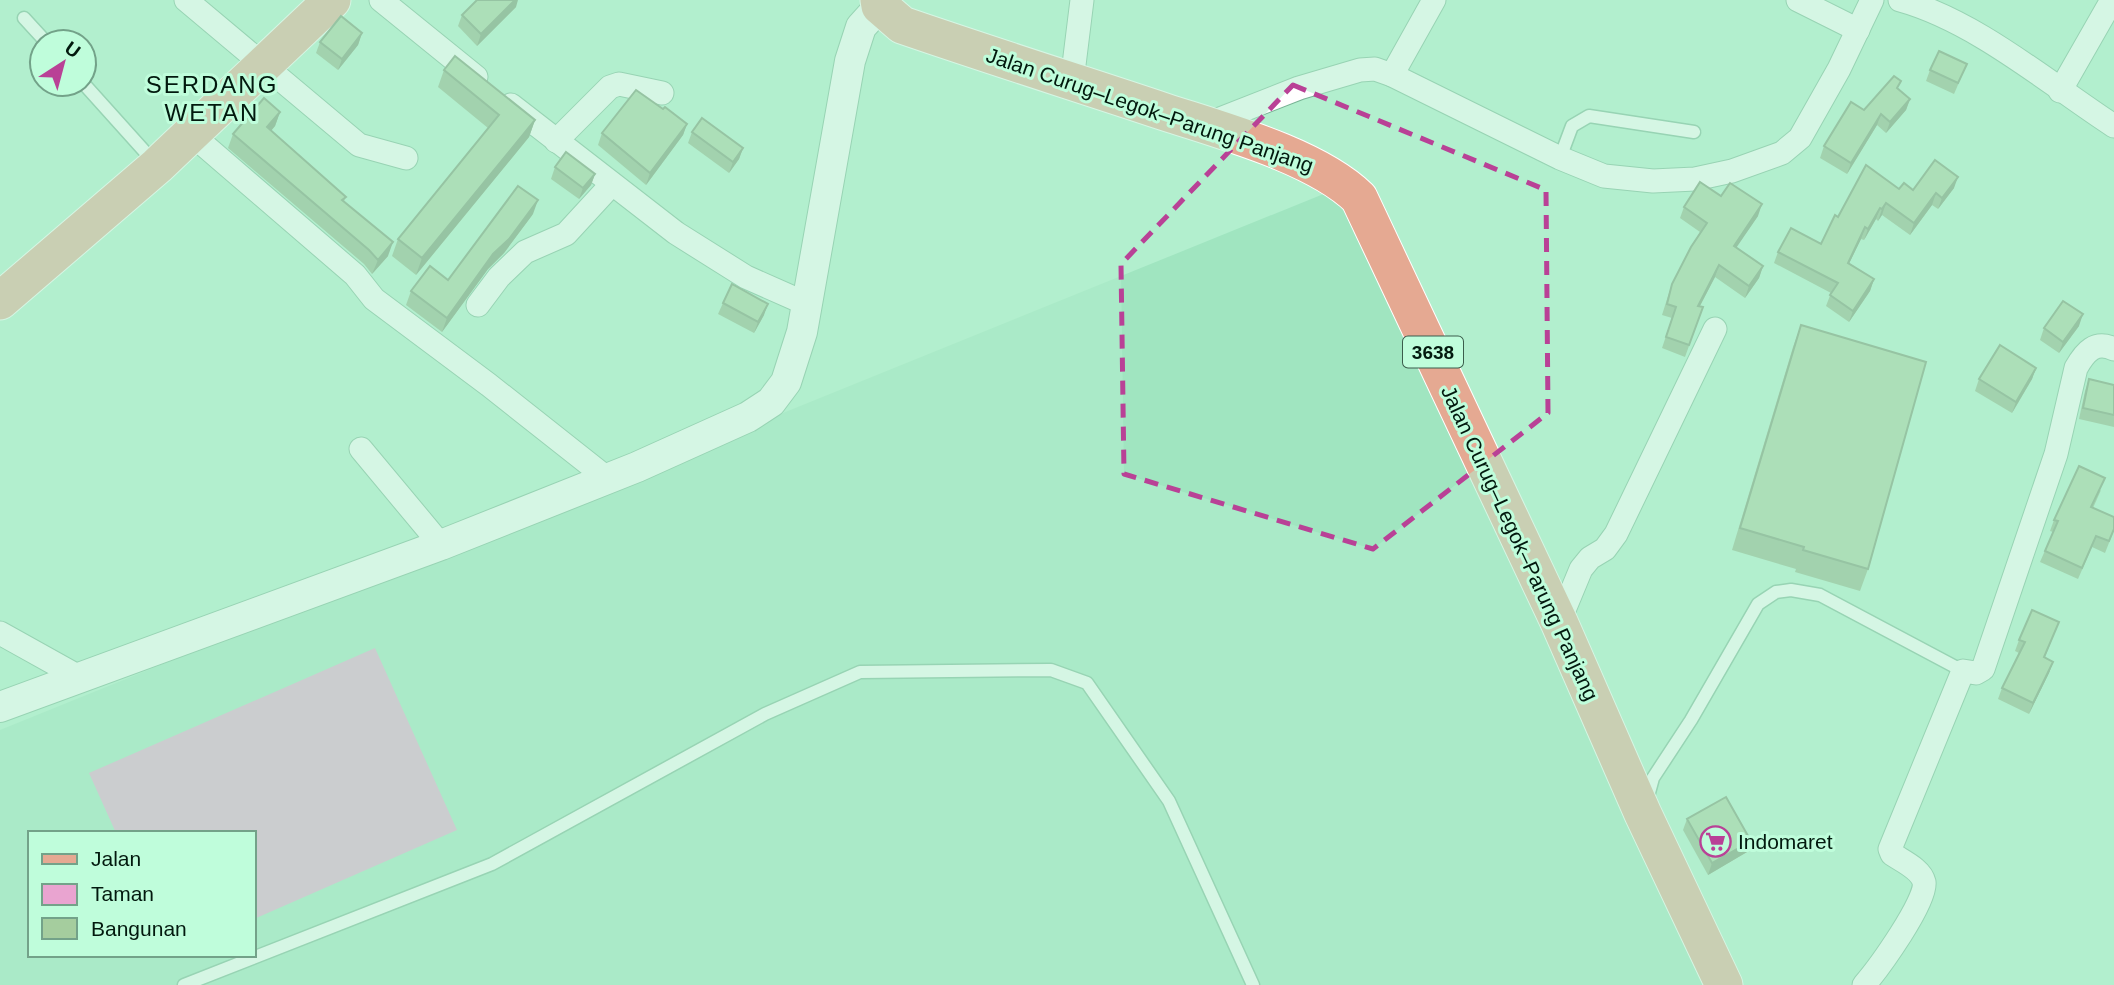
<svg xmlns="http://www.w3.org/2000/svg" width="2114" height="985" font-family="Arial,sans-serif">
	<style>
		.built { fill: #a0e5c0; fill-rule: evenodd }
		.green { fill: #e9a4d0 }
		.lines { fill: none; stroke-linecap: round; stroke-linejoin: round }
		.service-casing { stroke: #77b394; stroke-width: 15 }
		.minor-casing { stroke: #77b394; stroke-width: 25 }
		.tertiary-casing { stroke: #77b394; stroke-width: 32 }
		.primary-casing { stroke: #fff; stroke-width: 39 }
		.service { stroke: #fff; stroke-width: 12 }
		.minor { stroke: #fff; stroke-width: 23 }
		.tertiary { stroke: #fff; stroke-width: 30 }
		.primary { stroke: #e5a992; stroke-width: 37 }
		.wall { fill: #8eb088 }
		.shaded-wall { fill: #74906f }
		.building { fill: #a5cd9e; stroke: #74906f; stroke-width: 2 }
		.marked { fill: none; stroke: #b94196; stroke-width: 5; stroke-dasharray: 14 9; stroke-linejoin: round }
		.labels { text-anchor: middle; dominant-baseline: central; stroke-width: 6; stroke-linejoin: round; paint-order: stroke }
		.shield { fill: #bffddb; stroke: #3b5d4c; stroke-width: 2 }
		.shield-label { font-size: 19px; font-weight: bold; fill: #02190e }
		.street-label { font-size: 21px; fill: #02190e; stroke: #bffddb }
		.poi-label { font-size: 21px; fill: #02190e; stroke: #bffddb; text-anchor: start }
		.quarter-label { font-size: 24px; letter-spacing: 2px; fill: #02190e; stroke: #bffddb }
	</style>
	<rect width="100%" height="100%" fill="#b2efce"/>
	<path class="built" d="M1326,193L1364,216L1710,985H0V730ZM30,833H254V955H30Z"/>
	<polygon class="green" points="375,648 457,830 254,919 254,833 116,833 89,773"/>
	<g class="lines">
		<defs>
			<g id="service">
				<polyline points="24,18 46,42"/>
				<polyline points="84,84 155,163"/>
				<polyline points="1560,158 1572,126 1589,116 1694,132"/>
				<polyline points="1647,800 1653,778 1691,720 1758,604 1776,592 1791,590 1820,595 1963,671"/>
				<polyline points="184,985 492,864 765,714 860,672 1051,670 1087,683 1169,801 1253,985"/>
			</g>
			<g id="minor">
				<polyline points="186,0 359,145 406,158"/>
				<polyline points="381,0 476,77"/>
				<polyline points="1798,0 1858,30"/>
				<path d="M1900,0C1976,21 2048,83 2114,126"/>
				<polyline points="1392,75 1434,0"/>
				<polyline points="1072,81 1082,0"/>
				<polyline points="2060,91 2112,0"/>
				<polyline points="511,105 676,233 746,277 807,304"/>
				<polyline points="1205,125 1299,88 1360,70 1375,69 1392,75 1560,158 1604,176 1653,181 1695,179 1732,171 1782,153 1800,138 1839,69 1872,0"/>
				<polyline points="190,133 355,275 374,299 489,385 608,479"/>
				<polyline points="556,141 610,87 619,84 662,93"/>
				<polyline points="478,305 499,277 525,252 566,234 612,184"/>
				<polyline points="361,449 441,545"/>
				<polyline points="1559,622 1581,569 1590,558 1605,549 1616,534 1715,329"/>
				<polyline points="0,633 79,677"/>
				<path d="M1864,985C1878,969 1928,900 1924,882C1921,869 1902,861 1892,854L1890,849L1963,671L1976,673L1983,669L2056,454L2076,368C2085,352 2095,340 2114,349"/>
			</g>
			<polyline id="tertiary" points="0,707 441,545 637,467 748,417 771,402 786,382 802,332 850,61 861,27 880,6"/>
			<g id="primary">
				<path d="M879,0L880,6L902,25C989,55 1078,83 1165,112C1223,131 1316,156 1359,198L1559,622L1643,814L1724,985"/>
				<polyline points="0,301 157,166 332,0"/>
			</g>
		</defs>
		<use href="#service" class="service-casing"/>
		<use href="#minor" class="minor-casing"/>
		<use href="#tertiary" class="tertiary-casing"/>
		<use href="#primary" class="primary-casing"/>
		<use href="#service" class="service"/>
		<use href="#minor" class="minor"/>
		<use href="#tertiary" class="tertiary"/>
		<use href="#primary" class="primary"/>
	</g>
	<g class="wall">
		<polygon points="516,7 477,46 458,26 462,15"/>
		<polygon points="362,33 358,45 338,70 316,53 320,42"/>
		<polygon points="1967,64 1954,94 1926,81 1930,70"/>
		<polygon points="444,70 535,120 529,137 416,275 392,256 398,239 488,128 438,87"/>
		<polygon points="1899,89 1910,99 1906,110 1886,133 1877,125 1847,174 1820,158 1824,146 1864,110"/>
		<polygon points="663,109 687,124 683,135 646,185 598,145 602,133"/>
		<polygon points="280,112 275,126 271,131 346,197 344,201 388,256 372,274 364,264 228,148 233,134"/>
		<polygon points="692,132 743,148 739,159 729,173 688,143"/>
		<polygon points="555,167 595,174 591,185 579,199 551,179"/>
		<polygon points="1954,188 1938,209 1932,205 1910,235 1882,215 1878,221 1876,219 1864,240 1861,239 1849,263 1874,279 1870,291 1849,322 1826,306 1831,293 1774,263 1778,252 1821,244 1838,217 1899,189 1913,190"/>
		<polygon points="1721,196 1758,216 1736,247 1763,266 1759,278 1745,298 1715,277 1700,306 1703,307 1685,357 1662,348 1672,318 1662,315 1668,296 1672,284 1700,232 1680,218 1684,207"/>
		<polygon points="533,214 504,253 488,269 442,332 406,305 411,291 448,280"/>
		<polygon points="723,303 764,315 754,333 718,314"/>
		<polygon points="1801,325 1868,569 1860,591 1795,572 1796,569 1732,550 1793,347"/>
		<polygon points="2079,326 2059,353 2040,340 2044,328"/>
		<polygon points="2036,368 2032,379 2012,413 1975,391 1979,379"/>
		<polygon points="2089,379 2114,385 2114,427 2079,419 2085,391"/>
		<polygon points="2101,490 2093,508 2114,530 2105,553 2092,547 2078,579 2040,562 2053,532 2050,531 2054,520"/>
		<polygon points="2059,622 2045,657 2053,662 2049,673 2029,714 1998,699 2002,688 2019,653 2015,651 2019,640"/>
		<polygon points="1687,819 1747,852 1708,875 1683,830"/>
	</g>
	<g class="shaded-wall">
		<polygon points="515,0 518,0 516,7 477,46 481,34"/>
		<polygon points="362,33 358,45 338,70 342,59"/>
		<polygon points="1910,99 1906,110 1886,133 1890,122"/>
		<polygon points="280,112 275,126 262,141 267,127"/>
		<polygon points="1881,114 1877,125 1847,174 1851,163"/>
		<polygon points="535,120 529,137 416,275 422,258"/>
		<polygon points="687,124 683,135 646,185 650,173"/>
		<polygon points="743,148 739,159 729,173 733,162"/>
		<polygon points="595,174 591,185 579,199 583,188"/>
		<polygon points="1958,177 1954,188 1938,209 1942,198"/>
		<polygon points="1936,193 1932,205 1910,235 1914,223"/>
		<polygon points="538,200 533,214 504,253 488,269 442,332 447,318 493,254"/>
		<polygon points="1886,203 1882,215 1878,221 1882,209"/>
		<polygon points="1762,204 1758,216 1730,257 1734,246"/>
		<polygon points="1880,208 1876,219 1864,240 1868,229"/>
		<polygon points="1865,227 1861,239 1844,274 1848,263"/>
		<polygon points="393,242 388,256 372,274 378,260"/>
		<polygon points="1719,265 1715,277 1694,317 1698,306"/>
		<polygon points="1763,266 1759,278 1745,298 1749,286"/>
		<polygon points="1874,279 1870,291 1849,322 1853,311"/>
		<polygon points="768,304 764,315 754,333 758,322"/>
		<polygon points="2083,314 2079,326 2059,353 2063,342"/>
		<polygon points="2036,368 2032,379 2012,413 2016,402"/>
		<polygon points="2053,662 2049,673 2029,714 2033,703"/>
		<polygon points="1751,841 1747,852 1708,875 1712,863"/>
	</g>
	<g class="building">
		<polygon points="477,0 515,0 481,34 462,15"/>
		<polygon points="341,16 362,33 342,59 320,42"/>
		<polygon points="1939,51 1967,64 1958,83 1930,70"/>
		<polygon points="455,56 535,120 422,258 398,239 499,115 444,70"/>
		<polygon points="1894,76 1901,81 1897,88 1910,99 1890,122 1881,114 1851,163 1824,146 1851,102 1864,110"/>
		<polygon points="636,90 663,109 665,107 687,124 650,173 602,133"/>
		<polygon points="264,98 280,112 267,127 346,197 342,200 393,242 378,260 369,250 233,134"/>
		<polygon points="702,118 743,148 733,162 692,132"/>
		<polygon points="566,152 595,174 583,188 555,167"/>
		<polygon points="1935,160 1958,177 1942,198 1936,193 1914,223 1886,203 1882,209 1880,208 1868,229 1865,227 1848,263 1874,279 1853,311 1830,295 1838,283 1778,252 1791,228 1821,244 1835,215 1838,217 1866,165 1899,189 1904,183 1913,190"/>
		<polygon points="1700,182 1721,196 1730,183 1762,204 1734,246 1763,266 1749,286 1719,265 1698,306 1703,307 1689,345 1666,337 1676,307 1667,304 1672,284 1691,247 1707,223 1684,207"/>
		<polygon points="518,186 538,200 509,239 493,254 447,318 411,291 430,266 448,280"/>
		<polygon points="732,284 768,304 758,322 723,303"/>
		<polygon points="2063,301 2083,314 2063,342 2044,328"/>
		<polygon points="1801,325 1926,362 1868,569 1803,550 1804,547 1740,528"/>
		<polygon points="2000,345 2036,368 2016,402 1979,379"/>
		<polygon points="2089,379 2114,385 2114,415 2083,408"/>
		<polygon points="2079,466 2105,478 2091,507 2114,517 2114,529 2109,541 2096,536 2082,568 2045,551 2058,521 2054,520"/>
		<polygon points="2032,610 2059,622 2044,657 2053,662 2033,703 2002,688 2025,642 2019,640"/>
		<polygon points="1726,797 1751,841 1712,863 1687,819"/>
	</g>
	<path d="M0 0H2114V985H0ZM1293,85L1546,190L1548,413L1373,549L1124,474L1121,264Z" fill="#b2efce" fill-opacity=".55" fill-rule="evenodd"/>
	<path class="marked" d="M1293,85L1546,190L1548,413L1373,549L1124,474L1121,264Z"/>
	<defs>
		<symbol id="supermarket-ring" viewBox="-11 -11 22 22"><circle r="9.5" fill="#bffddb" stroke="#b94196" stroke-width="1.5"/><path d="M-6-5.5h2.5l.6 2H6L4.5 2H-2.5L-4.4-4H-6ZM-1.5 3.2a1.3 1.3 0 1 0 .1 0ZM3 3.2a1.3 1.3 0 1 0 .1 0Z" fill="#b94196"/></symbol>
	</defs>
	<g fill-rule="evenodd">
		<use href="#supermarket-ring" x="1698" y="824" width="35" height="35"/>
	</g>
	<g class="labels">
		<rect class="shield" x="1403" y="336.5" width="60" height="31" rx="5"/>
		<g class="shield-label">
			<text x="1433" y="352">3638</text>
		</g>
		<g class="street-label">
			<text transform="translate(1150 110) rotate(19)">Jalan Curug–Legok–Parung Panjang</text>
			<text transform="translate(1520 543) rotate(65)">Jalan Curug–Legok–Parung Panjang</text>
		</g>
		<g class="poi-label">
			<text x="1738" y="841">Indomaret</text>
		</g>
		<g class="quarter-label">
			<text x="212" y="84">SERDANG<tspan x="212" dy="28">WETAN</tspan></text>
		</g>
	</g>
	<rect x="28" y="831" width="228" height="126" fill="#bffddb" stroke="#73a289" stroke-width="2"/>
	<rect x="42" y="854" width="35" height="10" fill="#e5a992" stroke="#73a289" stroke-width="2"/>
	<text x="91" y="866" font-size="21" fill="#02190e">Jalan</text>
	<rect x="42" y="884" width="35" height="21" fill="#e9a4d0" stroke="#73a289" stroke-width="2"/>
	<text x="91" y="901" font-size="21" fill="#02190e">Taman</text>
	<rect x="42" y="918" width="35" height="21" fill="#a5cd9e" stroke="#73a289" stroke-width="2"/>
	<text x="91" y="936" font-size="21" fill="#02190e">Bangunan</text>
	<g transform="translate(63 63) rotate(36)"><circle r="33" fill="#bffddb" stroke="#73a289" stroke-width="2"/>
	<path d="M0-5L12 26L0 18L-12 26Z" fill="#b94196"/>
	<text y="-10" font-size="19" font-weight="bold" text-anchor="middle" fill="#02190e">U</text>
	</g>
</svg>
